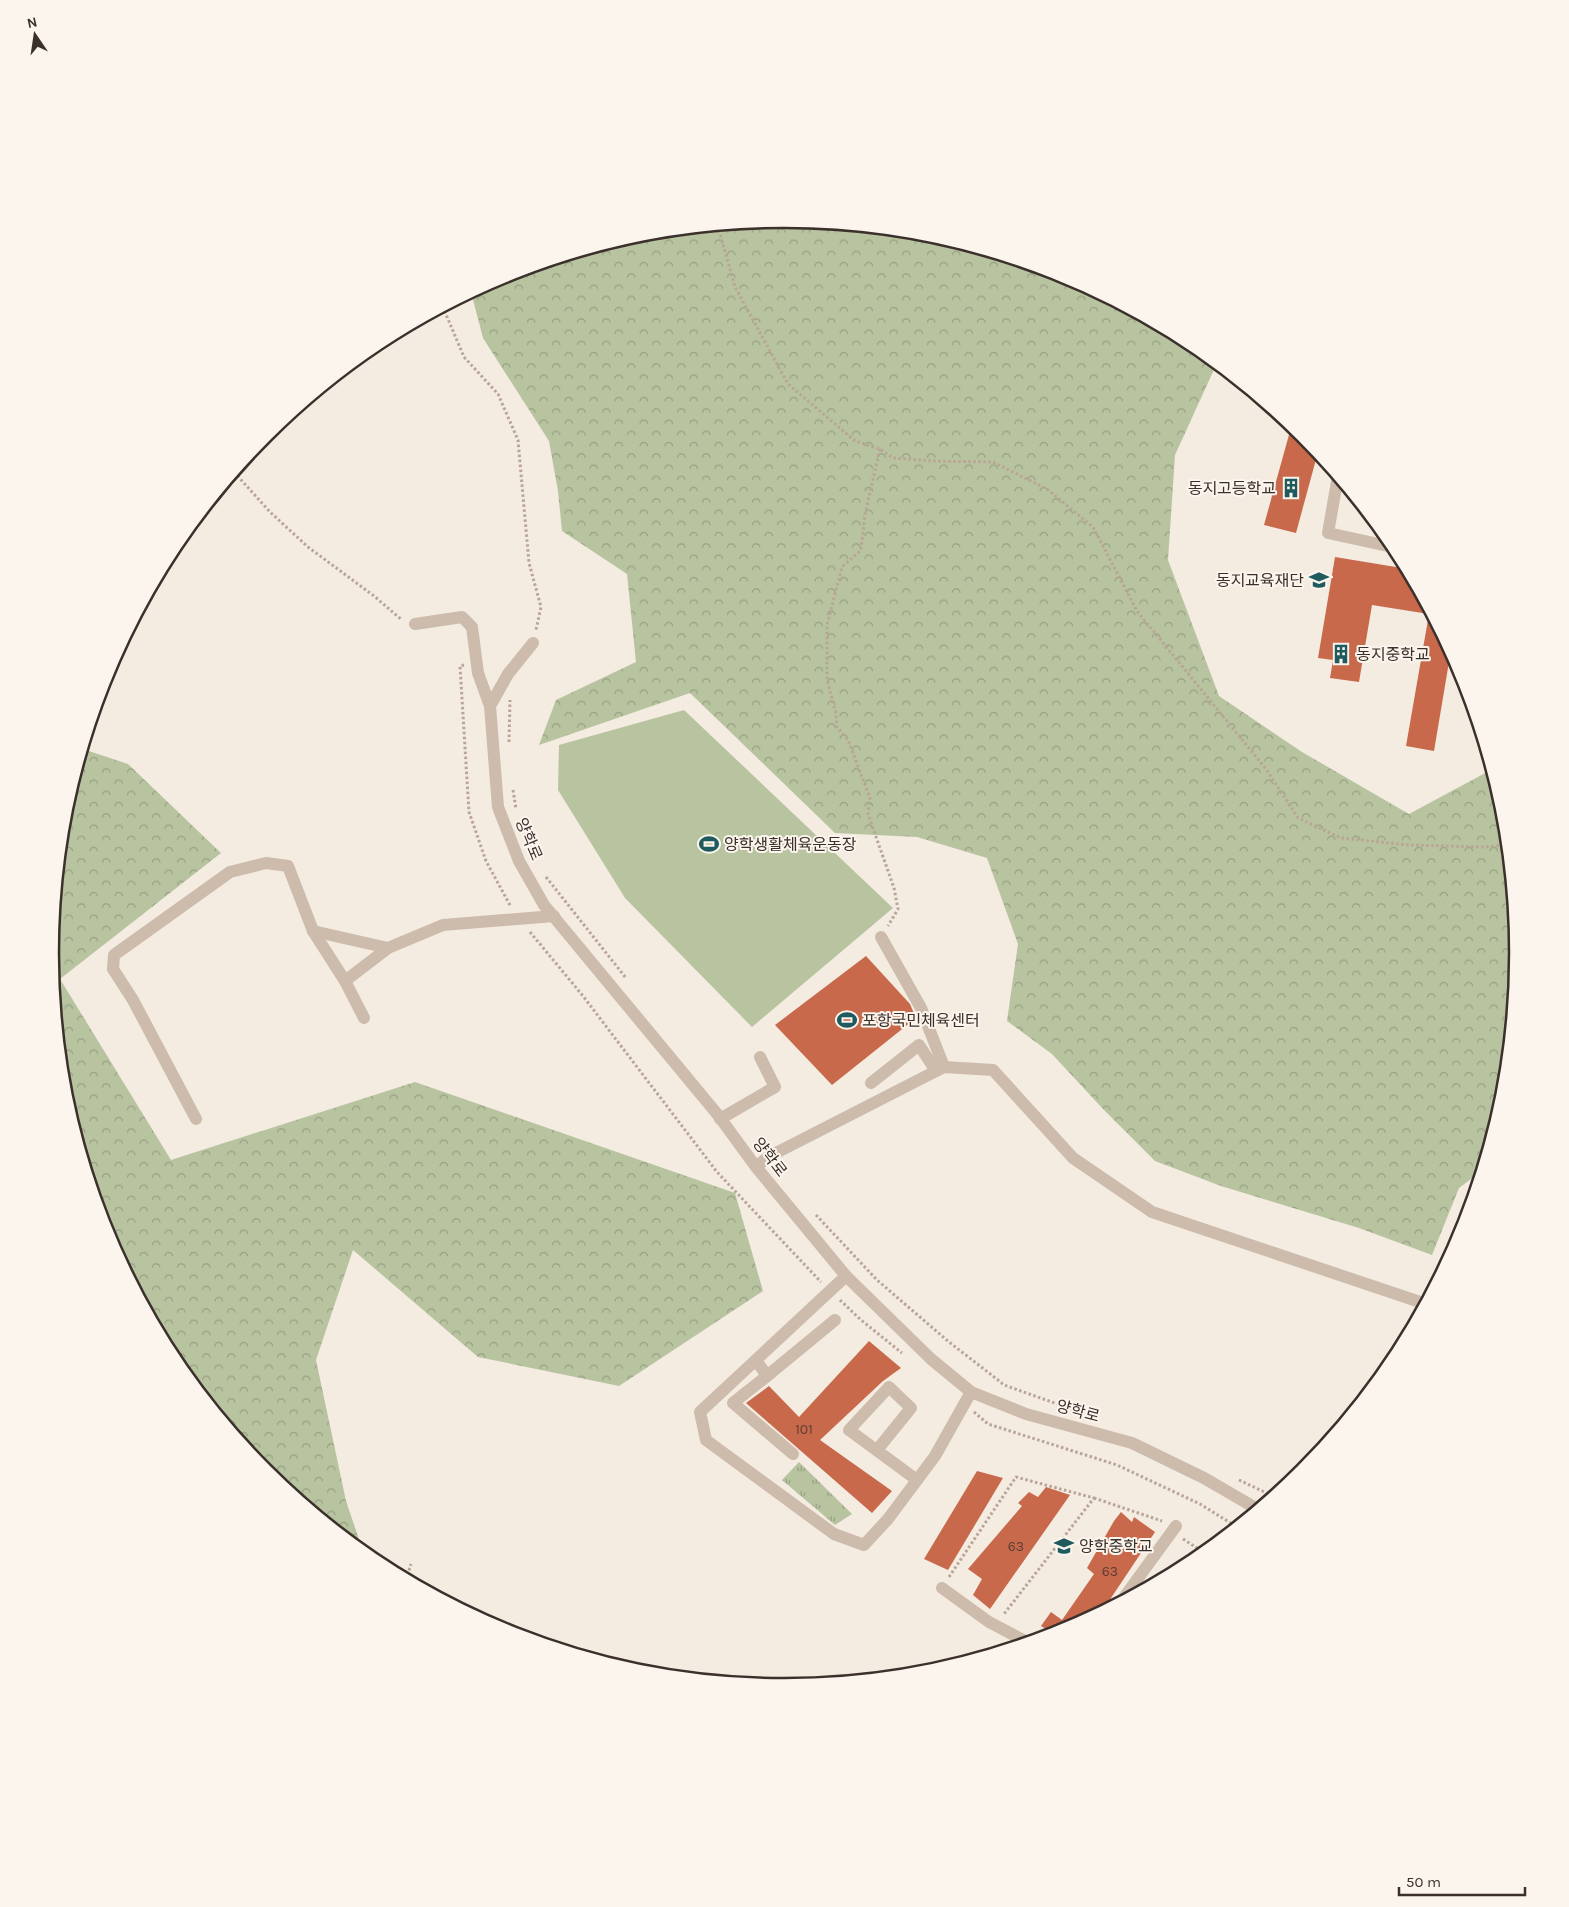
<svg xmlns="http://www.w3.org/2000/svg" width="1569" height="1907" font-family="Karla,'Noto Sans KR',sans-serif">
	<style>
		.green { fill: #b8c4a0 }
		.forest { fill: url(#forest-crowns) }
		.park { fill: url(#park-tufts) }
		.building { fill: #c8694b }
		.lines { fill: none; stroke-linecap: round; stroke-linejoin: round }
		.path { stroke: #b9a596; stroke-width: 3; stroke-dasharray: 2.5 2.5; stroke-linecap: butt }
		.minor { stroke: #cdbbac; stroke-width: 12 }
		.labels { text-anchor: middle; dominant-baseline: central; stroke-width: 4; stroke-linejoin: round; paint-order: stroke }
		.number-label { font-size: 14px; fill: #5e3e33 }
		.poi-label { font-size: 16px; fill: #3b302b; stroke: #fbf5ee; text-anchor: start }
		.street-label { font-size: 16px; fill: #3b302b; stroke: #fbf5ee }
		.rim { fill: none; stroke: #3b302b; stroke-width: 2.5 }
	</style>
	<defs>
		<pattern id="forest-crowns" width="20" height="18" patternUnits="userSpaceOnUse" patternTransform="scale(1.25)"><rect width="20" height="18" fill="#b8c4a0"/><path d="M2 6a3 3 0 1 1 6 0M12 15a3 3 0 1 1 6 0" fill="none" stroke="#97a083"/></pattern>
		<pattern id="park-tufts" width="24" height="20" patternUnits="userSpaceOnUse" patternTransform="scale(1.25)"><rect width="24" height="20" fill="#b8c4a0"/><path d="M3 7l-1-3M5 7V3M7 7l1-3M15 17l-1-3M17 17v-4M19 17l1-3" fill="none" stroke="#97a083"/></pattern>
	</defs>
	<rect width="100%" height="100%" fill="#f4ebe1"/>
	<polygon class="green" points="684,710 893,908 752,1027 625,898 558,790 559,745"/>
	<g class="forest">
		<polygon points="785,219 928,233 1066,275 1193,343 1217,363 1175,455 1168,560 1219,696 1302,752 1409,814 1489,771 1486,749 1505,810 1519,954 1505,1097 1483,1170 1459,1188 1432,1255 1359,1228 1221,1186 1155,1161 1104,1110 1052,1054 1007,1021 1018,944 987,858 917,837 835,833 690,693 539,745 556,700 636,662 627,574 562,531 558,491 549,441 483,338 471,292 504,275 641,233"/>
		<polygon points="83,749 128,764 221,853 60,979 171,1160 415,1082 735,1193 763,1291 619,1386 478,1357 353,1250 316,1360 346,1501 364,1554 265,1473 174,1361 106,1234 64,1097 50,954 64,810"/>
	</g>
	<polygon class="park" points="799,1462 852,1514 835,1525 782,1480"/>
	<g class="building">
		<polygon points="1292,424 1304,434 1318,452 1296,533 1264,525"/>
		<polygon points="1335,557 1408,569 1451,650 1434,751 1406,746 1429,614 1372,605 1359,682 1330,678 1333,660 1318,658"/>
		<polygon points="866,956 910,1004 916,1018 832,1085 775,1025"/>
		<polygon points="869,1341 901,1368 883,1381 820,1440 892,1491 872,1513 746,1403 769,1386 799,1417"/>
		<polygon points="977,1471 1003,1478 948,1570 924,1559"/>
		<polygon points="1046,1487 1070,1495 990,1609 973,1595 982,1579 968,1569 1022,1506 1018,1503 1029,1492 1038,1497"/>
		<polygon points="1121,1512 1132,1522 1134,1517 1155,1532 1101,1613 1065,1632 1050,1637 1053,1633 1041,1626 1051,1612 1062,1620 1094,1574 1087,1568 1114,1521"/>
	</g>
	<g class="lines">
		<g class="path">
			<polyline points="716,226 721,237 735,287 788,384 855,441 880,449 893,458 933,461 993,462 1047,489 1093,527 1137,611 1266,769 1298,818 1341,838 1409,845 1484,847 1508,845"/>
			<polyline points="446,306 445,312 464,357 498,394 518,440 529,563 541,607 536,630"/>
			<polyline points="880,449 865,514 861,550 842,567 827,625 827,679 836,714 837,727 848,740 870,798 868,814 894,888 898,909 888,926"/>
			<polyline points="234,472 270,512 308,547 374,596 402,620"/>
			<polyline points="464,665 460,666 469,812 486,861 511,907"/>
			<polyline points="509,742 510,700"/>
			<polyline points="513,790 516,809"/>
			<polyline points="546,877 626,978"/>
			<polyline points="530,932 583,996 717,1172 821,1282"/>
			<polyline points="816,1215 877,1280 949,1342 998,1380 1004,1385 1077,1411"/>
			<polyline points="840,1300 861,1320 902,1353"/>
			<polyline points="974,1412 988,1424 1117,1465 1200,1504 1237,1527"/>
			<polyline points="1239,1480 1275,1497"/>
			<polyline points="1094,1498 1162,1521"/>
			<polyline points="1183,1539 1197,1548"/>
			<polyline points="949,1577 1016,1477 1094,1498 1004,1614"/>
			<polyline points="406,1580 411,1564"/>
		</g>
		<g class="minor">
			<polyline points="1338,476 1328,533 1397,548"/>
			<polyline points="415,624 462,617 472,627 478,673 490,706"/>
			<polyline points="533,643 508,674 490,706 498,807 519,861 544,905 718,1115 756,1167 846,1276 931,1359 971,1392 1026,1414 1132,1443 1204,1478 1259,1510"/>
			<polyline points="313,931 388,948"/>
			<polyline points="881,937 921,1008 944,1067"/>
			<polyline points="345,981 364,1018"/>
			<polyline points="871,1083 919,1045 936,1071"/>
			<polyline points="196,1119 133,1000 113,969 114,955 230,872 266,863 288,866 313,931 345,981 388,948 443,925 554,916"/>
			<polyline points="720,1119 775,1087 760,1057"/>
			<polyline points="756,1167 768,1157 944,1067 993,1070 1073,1158 1152,1212 1426,1304"/>
			<polyline points="846,1276 700,1412 706,1440 834,1534 864,1545 888,1519 935,1456 971,1392"/>
			<polyline points="756,1360 767,1376 835,1320"/>
			<polyline points="767,1376 733,1403 793,1454"/>
			<polyline points="877,1450 911,1408 889,1387 849,1430 917,1480"/>
			<polyline points="942,1588 989,1622 1029,1643"/>
			<polyline points="1120,1603 1176,1526"/>
		</g>
	</g>
	<defs>
		<symbol id="building-bare" viewBox="-9 -9 18 18"><path d="M-4-6H4V6H1V3H-1V6H-4ZM-2.5-4.3h1.7v1.8h-1.7ZM.8-4.3h1.7v1.8H.8ZM-2.5-1h1.7V.8h-1.7ZM.8-1h1.7V.8H.8Z" fill="#1f5a5e" stroke="#fbf5ee" stroke-width="2.5" paint-order="stroke"/></symbol>
		<symbol id="school-bare" viewBox="-9 -9 18 18"><path d="M0-5L7-2L0 1L-7-2ZM-4 1L0 2.5L4 1V4Q0 6-4 4Z" fill="#1f5a5e" stroke="#fbf5ee" stroke-width="2.5" paint-order="stroke"/></symbol>
		<symbol id="stadium-bare" viewBox="-9 -9 18 18"><path d="M0-5a6.5 5 0 1 0 0 10a6.5 5 0 1 0 0-10ZM-3.5-1.8h7v3.6h-7Z" fill="#1f5a5e" stroke="#fbf5ee" stroke-width="2.5" paint-order="stroke"/></symbol>
	</defs>
	<g fill-rule="evenodd">
		<use href="#building-bare" x="1277" y="474" width="28" height="28"/>
		<use href="#school-bare" x="1305" y="566" width="28" height="28"/>
		<use href="#building-bare" x="1327" y="640" width="28" height="28"/>
		<use href="#stadium-bare" x="695" y="830" width="28" height="28"/>
		<use href="#stadium-bare" x="833" y="1006" width="28" height="28"/>
		<use href="#school-bare" x="1050" y="1532" width="28" height="28"/>
	</g>
	<g class="labels">
		<g class="number-label">
			<text x="804" y="1429">101</text>
			<text x="1016" y="1546">63</text>
			<text x="1110" y="1571">63</text>
		</g>
		<g class="poi-label">
			<text x="1276" y="488" text-anchor="end">동지고등학교</text>
			<text x="1304" y="580" text-anchor="end">동지교육재단</text>
			<text x="1356" y="654">동지중학교</text>
			<text x="724" y="844">양학생활체육운동장</text>
			<text x="862" y="1020">포항국민체육센터</text>
			<text x="1079" y="1546">양학중학교</text>
		</g>
		<g class="street-label">
			<text transform="translate(529 839) rotate(67)">양학로</text>
			<text transform="translate(770 1157) rotate(52)">양학로</text>
			<text transform="translate(1078 1411) rotate(15)">양학로</text>
		</g>
	</g>
	<path d="M0 0H1569V1907H0ZM59 953a725 725 0 1 1 1450 0a725 725 0 1 1-1450 0Z" fill="#fbf5ee" fill-rule="evenodd"/>
	<path class="rim" d="M59 953a725 725 0 1 1 1450 0a725 725 0 1 1-1450 0Z"/>
	<g transform="translate(35 35) rotate(347)" stroke="#fbf5ee" stroke-width="4" paint-order="stroke">
	<path d="M0-4L9 19L0 12L-9 19Z" fill="#3b302b"/>
	<text y="-8" font-size="14" font-weight="bold" text-anchor="middle" fill="#3b302b">N</text>
	</g>
	<path d="M1399 1887v8h126v-8" fill="none" stroke="#3b302b" stroke-width="2.5"/>
	<text x="1406" y="1887" font-size="15" fill="#3b302b" stroke="#fbf5ee" stroke-width="4" paint-order="stroke">50 m</text>
</svg>
